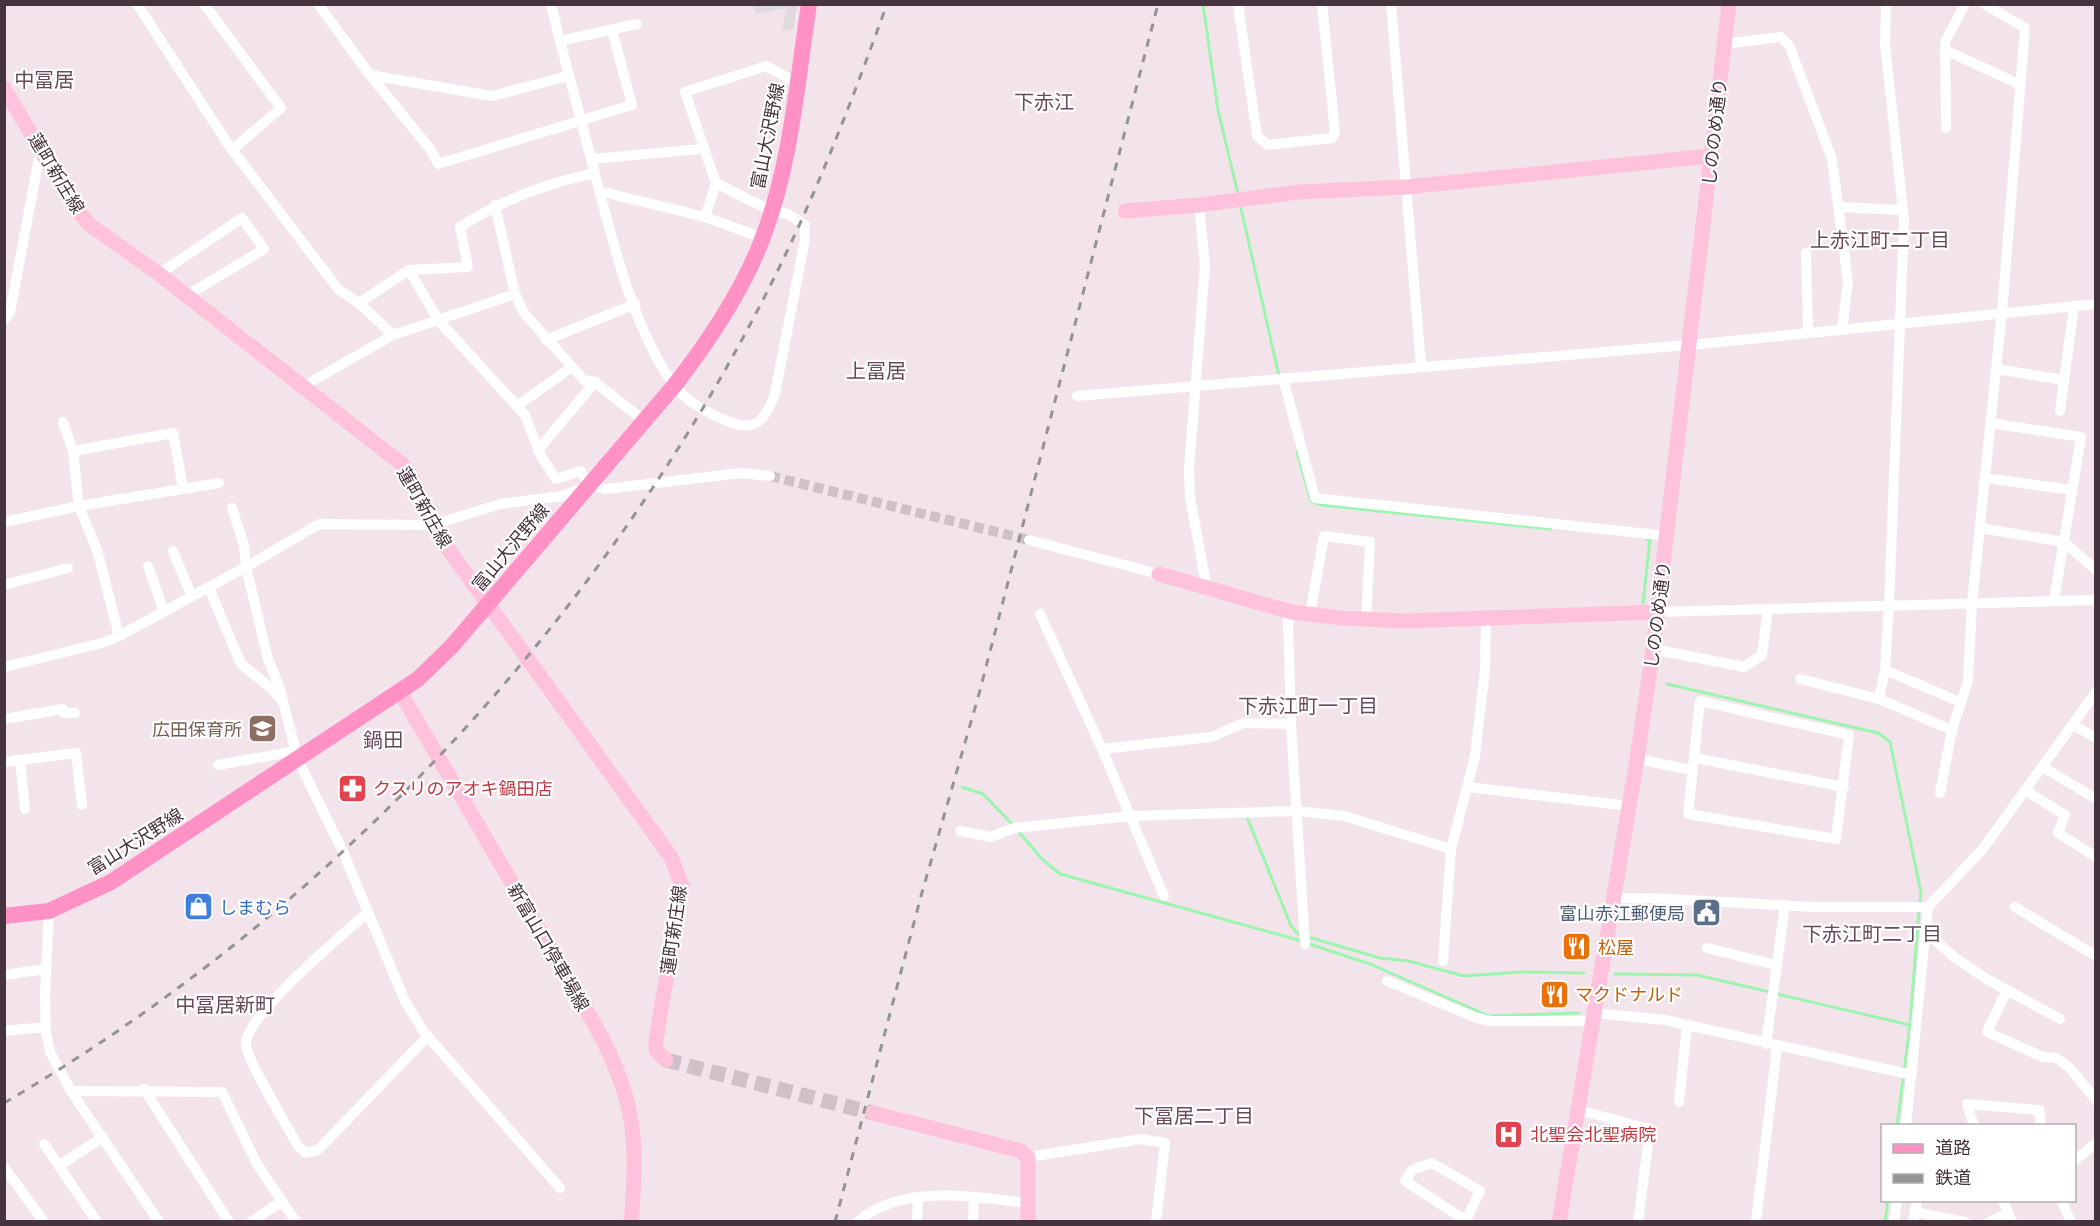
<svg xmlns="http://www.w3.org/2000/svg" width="2100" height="1226" font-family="Commissioner,'Noto Sans JP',sans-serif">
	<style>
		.parking { fill: #e0d9dd }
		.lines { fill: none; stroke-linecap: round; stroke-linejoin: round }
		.stream { stroke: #9bf5af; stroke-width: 3 }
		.street-tunnel { stroke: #d0c1c8; stroke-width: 10; stroke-dasharray: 10 5; stroke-linecap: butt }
		.secondary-tunnel { stroke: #d0c1c8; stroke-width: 15; stroke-dasharray: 15 8; stroke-linecap: butt }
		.street { stroke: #fff; stroke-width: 10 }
		.secondary { stroke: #ffc2dc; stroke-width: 15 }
		.primary { stroke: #ff91c5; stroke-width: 16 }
		.rail { stroke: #949494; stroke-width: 3; stroke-dasharray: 8 8; stroke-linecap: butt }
		.labels { text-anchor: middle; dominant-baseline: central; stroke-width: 4.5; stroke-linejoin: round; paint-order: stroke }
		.street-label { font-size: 18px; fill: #45333e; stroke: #fff }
		.education-label { font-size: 18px; fill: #785e54; stroke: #fff; text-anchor: end }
		.health-label { font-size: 18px; fill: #be3a42; stroke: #fff; text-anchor: start }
		.shop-label { font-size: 18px; fill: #366cbe; stroke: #fff; text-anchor: start }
		.service-label { font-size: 18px; fill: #4e5e75; stroke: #fff; text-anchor: end }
		.food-label { font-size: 18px; fill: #c56008; stroke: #fff; text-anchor: start }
		.neighbourhood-label { font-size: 20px; fill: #694a5c; stroke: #fff }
	</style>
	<rect width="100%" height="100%" fill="#f3e4eb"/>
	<polygon class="parking" points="753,5 797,5 793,29 782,31 786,8 755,14"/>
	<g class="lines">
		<g class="stream">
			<polyline points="1203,4 1218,110 1238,194"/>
			<polyline points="1240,204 1279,376"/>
			<polyline points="1297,452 1311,501 1321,505 1551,529"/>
			<polyline points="1643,603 1650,539 1647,539"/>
			<polyline points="1667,684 1878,733 1890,742 1921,893 1920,904"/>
			<polyline points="962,787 983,794 1014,826"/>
			<polyline points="1247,817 1291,926 1298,934 1380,958 1408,961 1464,976 1520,972 1584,973"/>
			<polyline points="1018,831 1043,860 1060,874 1302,941"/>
			<polyline points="1309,944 1370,964 1489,1016 1579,1013"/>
			<polyline points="1615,974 1697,975 1770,992"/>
			<polyline points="1777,994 1910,1025"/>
			<polyline points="1897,1126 1910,1025 1919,910"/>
			<polyline points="1885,1222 1888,1200"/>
		</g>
		<polyline class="street-tunnel" points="770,476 1029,540"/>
		<polyline class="secondary-tunnel" points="666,1060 873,1113"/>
		<g class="street">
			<polyline points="137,4 228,144 338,289 359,303 393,335"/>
			<polyline points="204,4 281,108 232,150"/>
			<polyline points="318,4 370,75 492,96 568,76"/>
			<path d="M551,4C563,56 578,107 591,159C610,230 630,323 673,384C685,401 711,415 730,422C758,433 766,417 775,394L805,239V225L788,214L771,211L716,183"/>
			<polyline points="1238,4 1257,136 1268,145 1332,138 1335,132 1322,4"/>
			<polyline points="1391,4 1421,366"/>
			<polyline points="560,41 637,24"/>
			<polyline points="1724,44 1780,37 1789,45 1832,159 1848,282 1842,330"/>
			<polyline points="1945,50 2021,85"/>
			<polyline points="370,75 431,150 438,164 632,105 612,30"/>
			<polyline points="1946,128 1945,42 1965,4"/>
			<polyline points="591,159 702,149"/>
			<polyline points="599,191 705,217 763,238"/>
			<polyline points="495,205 515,294 524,313 584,380 595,382 643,420"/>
			<polyline points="1199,205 1205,265 1189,469 1190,497 1207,589"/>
			<polyline points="1838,207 1902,210"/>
			<polyline points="705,217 716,183 685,92 766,66 797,83"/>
			<polyline points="1806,253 1808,333"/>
			<polyline points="409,270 439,321 525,415 541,456 556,479 581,471 589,485 606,489 741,473 770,476"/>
			<polyline points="159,274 242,218 264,249 186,296"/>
			<path d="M359,303L409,270L468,267L460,227C505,199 544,184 595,173"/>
			<polyline points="4,320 10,312 41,148"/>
			<polyline points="546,340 635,304"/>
			<polyline points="1996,369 2064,380"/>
			<polyline points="1283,378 1315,498 1667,536"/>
			<polyline points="302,387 393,335 515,294"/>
			<polyline points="1077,396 1700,344 2096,304"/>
			<polyline points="517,406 572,367"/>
			<polyline points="2060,411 2074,306"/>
			<polyline points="63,422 73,451"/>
			<polyline points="1991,423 2081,437 2054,601"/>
			<polyline points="538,450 595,382"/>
			<polyline points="1985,478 2072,490"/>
			<polyline points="232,508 244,545 246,567 268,659 279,686 298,760 343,852 405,1001 424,1032 560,1188"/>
			<polyline points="4,522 79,506 219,483"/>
			<polyline points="1980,528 2064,542 2096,570"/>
			<polyline points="1029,540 1159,574"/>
			<polyline points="173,551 192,597"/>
			<polyline points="148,566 164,612"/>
			<polyline points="4,585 68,568"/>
			<polyline points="209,588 241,664 272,689 282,701"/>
			<polyline points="1291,612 1288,620 1291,724 1305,944"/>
			<polyline points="1658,612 2096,600"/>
			<polyline points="1040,614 1102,749 1164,896"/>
			<polyline points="1310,614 1324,536 1370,542 1366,619"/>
			<polyline points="119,636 98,553 79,506 73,451 173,433 183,488"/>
			<polyline points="1653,649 1744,667 1762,655 1768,609"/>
			<polyline points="4,667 102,643 119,636 246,567 319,524 433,525 500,504 562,496 583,488"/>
			<polyline points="1885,670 1960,702"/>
			<polyline points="1800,679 1879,699 1952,730"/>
			<polyline points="1879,699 1885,670 1889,605 1904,220 1885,44 1886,4"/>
			<polygon points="1700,701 1849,735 1836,839 1688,814"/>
			<polyline points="4,719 63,709 64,713 75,713"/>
			<polyline points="2073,725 2096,738"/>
			<polyline points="1102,749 1211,737 1243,723 1291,724"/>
			<polyline points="1695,758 1844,787"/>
			<polyline points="1637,759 1692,770"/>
			<polyline points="20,760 25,809"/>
			<polyline points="4,762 76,753 82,805"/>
			<polyline points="218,765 296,751"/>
			<polyline points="2043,767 2096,799"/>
			<polyline points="1468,787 1629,806"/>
			<polyline points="2026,791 2065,815 2058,833 2096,857"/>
			<polyline points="1940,793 1952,730 1968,681 1972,603 2002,312 2025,28 1984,4"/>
			<polyline points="960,831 991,837 1014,828 1131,816 1297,811 1344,816 1451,849 1475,756 1485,670 1486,619"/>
			<polyline points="1613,898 1651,898 1815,907 1928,907 1982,850 2096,692"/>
			<polyline points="2015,907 2096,956"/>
			<polyline points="49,911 45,995 46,1032 50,1052 71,1091 159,1222"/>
			<path d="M368,912C344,934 244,1016 246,1045C247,1061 288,1127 298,1146L306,1153L318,1150L428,1036"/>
			<polyline points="1925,931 1954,957 1985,978 2060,1019"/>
			<polyline points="1707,948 1776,965"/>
			<polyline points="1443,961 1451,849"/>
			<polyline points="4,975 46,969"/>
			<polyline points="1387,981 1477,1018 1491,1021 1594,1021"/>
			<polyline points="2007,990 1987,1032 2043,1057 2056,1058 2069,1067 2096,1100"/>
			<polyline points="1595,1013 1665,1020 1912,1075"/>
			<polyline points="4,1031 46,1027"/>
			<polyline points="1766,1044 1785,905"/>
			<polyline points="144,1089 229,1222"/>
			<polyline points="71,1091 222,1092 257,1164 296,1222"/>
			<polyline points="1679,1102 1687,1025"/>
			<polyline points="1578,1110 1650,1129 1638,1222"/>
			<polyline points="1906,1126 1928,907"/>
			<polyline points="1974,1126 1967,1104 2039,1110 2041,1126"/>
			<polyline points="44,1144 97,1222"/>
			<polyline points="1028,1157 1142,1139 1165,1143 1156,1222"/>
			<polyline points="2074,1161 2096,1143"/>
			<polyline points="60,1165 103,1137"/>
			<polyline points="4,1167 44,1222"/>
			<polyline points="2003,1200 2012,1222"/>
			<polyline points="2061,1200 2071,1222"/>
			<polyline points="1915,1212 1965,1222"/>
			<polyline points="1466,1220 1480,1191 1432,1163 1412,1170 1405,1181 1468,1222"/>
			<polyline points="251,1222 282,1201"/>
			<path d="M857,1222C902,1183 974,1197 1028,1203"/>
			<polyline points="917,1222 918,1198"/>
			<polyline points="973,1222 974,1197"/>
			<polyline points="1756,1222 1777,1047"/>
			<polyline points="1894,1222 1897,1200"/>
			<polyline points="1913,1222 1917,1200"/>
			<polyline points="1989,1222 2008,1213"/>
		</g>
		<g class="secondary">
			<polyline points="4,88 75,208 90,225 159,274 403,465 410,474 433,525 449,550 671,857 682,885 656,1040 656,1050 666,1060"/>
			<polyline points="1125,211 1199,205 1299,192 1406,187 1710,156"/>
			<polyline points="1159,574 1291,612 1342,618 1404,621 1658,612"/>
			<path d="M400,692L595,1025C636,1099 638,1139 631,1222"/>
			<polyline points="873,1113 1021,1151 1028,1157 1028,1222"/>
			<polyline points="1559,1222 1637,759 1653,649 1729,4"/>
		</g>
		<path class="primary" d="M4,916L49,911L111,882L418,679L452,646L674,386C709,341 743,291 763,237C791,164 797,82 809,4"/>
		<g class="rail">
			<path d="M4,1103C335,909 607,616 777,272C820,185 854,95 887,4"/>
			<polyline points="835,1222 921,896 979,694 1158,4"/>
		</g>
	</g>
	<defs>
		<symbol id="school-square" viewBox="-11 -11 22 22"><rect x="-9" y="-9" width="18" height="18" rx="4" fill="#8d6e63" stroke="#fff"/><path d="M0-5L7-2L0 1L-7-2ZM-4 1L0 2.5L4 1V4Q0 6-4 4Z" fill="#fff"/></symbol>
		<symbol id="pharmacy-square" viewBox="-11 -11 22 22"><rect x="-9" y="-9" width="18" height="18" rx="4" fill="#e0444e" stroke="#fff"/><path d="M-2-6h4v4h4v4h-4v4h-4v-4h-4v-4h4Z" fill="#fff"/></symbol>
		<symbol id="shop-square" viewBox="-11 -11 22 22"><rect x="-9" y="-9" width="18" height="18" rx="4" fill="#3f7fe0" stroke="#fff"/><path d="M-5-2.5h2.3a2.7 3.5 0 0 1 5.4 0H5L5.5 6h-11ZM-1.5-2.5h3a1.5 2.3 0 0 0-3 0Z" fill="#fff"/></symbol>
		<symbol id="civic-square" viewBox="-11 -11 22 22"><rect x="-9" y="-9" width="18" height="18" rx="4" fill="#5c6f8a" stroke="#fff"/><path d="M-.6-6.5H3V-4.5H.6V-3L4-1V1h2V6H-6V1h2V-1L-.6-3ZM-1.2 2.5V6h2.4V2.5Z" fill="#fff"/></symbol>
		<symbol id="restaurant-square" viewBox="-11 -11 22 22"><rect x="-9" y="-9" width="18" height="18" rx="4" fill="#e8710a" stroke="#fff"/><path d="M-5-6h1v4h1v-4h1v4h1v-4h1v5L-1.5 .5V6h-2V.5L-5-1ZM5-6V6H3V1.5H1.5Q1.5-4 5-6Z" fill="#fff"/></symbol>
		<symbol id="hospital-square" viewBox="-11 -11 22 22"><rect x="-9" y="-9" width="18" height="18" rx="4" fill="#e0444e" stroke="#fff"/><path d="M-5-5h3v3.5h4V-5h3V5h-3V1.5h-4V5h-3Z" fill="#fff"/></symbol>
	</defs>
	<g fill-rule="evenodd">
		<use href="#school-square" x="246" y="712" width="33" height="33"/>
		<use href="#pharmacy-square" x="336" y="772" width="33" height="33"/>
		<use href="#shop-square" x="182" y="890" width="33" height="33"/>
		<use href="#civic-square" x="1690" y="896" width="33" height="33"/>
		<use href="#restaurant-square" x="1560" y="930" width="33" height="33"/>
		<use href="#restaurant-square" x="1538" y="978" width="33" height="33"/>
		<use href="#hospital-square" x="1492" y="1118" width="33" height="33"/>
	</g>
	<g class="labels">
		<g class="street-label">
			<text transform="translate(1714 132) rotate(-84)">しののめ通り</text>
			<text transform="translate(767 136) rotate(-79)">富山大沢野線</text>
			<text transform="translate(57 173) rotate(59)">蓮町新庄線</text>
			<text transform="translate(425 507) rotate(60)">蓮町新庄線</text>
			<text transform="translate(510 547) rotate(-50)">富山大沢野線</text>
			<text transform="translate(1657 615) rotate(-83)">しののめ通り</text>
			<text transform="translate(135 841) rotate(-32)">富山大沢野線</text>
			<text transform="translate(673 930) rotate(-82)">蓮町新庄線</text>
			<text transform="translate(549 947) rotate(60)">新富山口停車場線</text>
		</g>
		<g class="education-label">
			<text x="242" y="729">広田保育所</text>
		</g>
		<g class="health-label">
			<text x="373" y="788">クスリのアオキ鍋田店</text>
			<text x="1530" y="1134">北聖会北聖病院</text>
		</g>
		<g class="shop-label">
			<text x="219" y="907">しまむら</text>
		</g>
		<g class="service-label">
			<text x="1685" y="913">富山赤江郵便局</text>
		</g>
		<g class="food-label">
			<text x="1598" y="947">松屋</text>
			<text x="1575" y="994">マクドナルド</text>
		</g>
		<g class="neighbourhood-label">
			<text x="44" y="79">中冨居</text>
			<text x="1044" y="101">下赤江</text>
			<text x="1880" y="239">上赤江町二丁目</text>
			<text x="876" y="370">上冨居</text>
			<text x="1308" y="705">下赤江町一丁目</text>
			<text x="383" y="739">鍋田</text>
			<text x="1872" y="933">下赤江町二丁目</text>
			<text x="225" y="1004">中冨居新町</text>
			<text x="1194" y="1115">下冨居二丁目</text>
		</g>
	</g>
	<rect width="2100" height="1226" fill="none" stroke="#45333e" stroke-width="12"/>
	<rect x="1881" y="1124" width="195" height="78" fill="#ffffff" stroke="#b5adb2" stroke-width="1.5"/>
	<rect x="1893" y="1144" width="30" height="9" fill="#ff91c5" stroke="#b5adb2" stroke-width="1.5"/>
	<text x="1935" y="1154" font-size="18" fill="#45333e">道路</text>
	<rect x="1893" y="1174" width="30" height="9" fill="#949494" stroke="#b5adb2" stroke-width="1.5"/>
	<text x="1935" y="1184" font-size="18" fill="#45333e">鉄道</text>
</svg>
